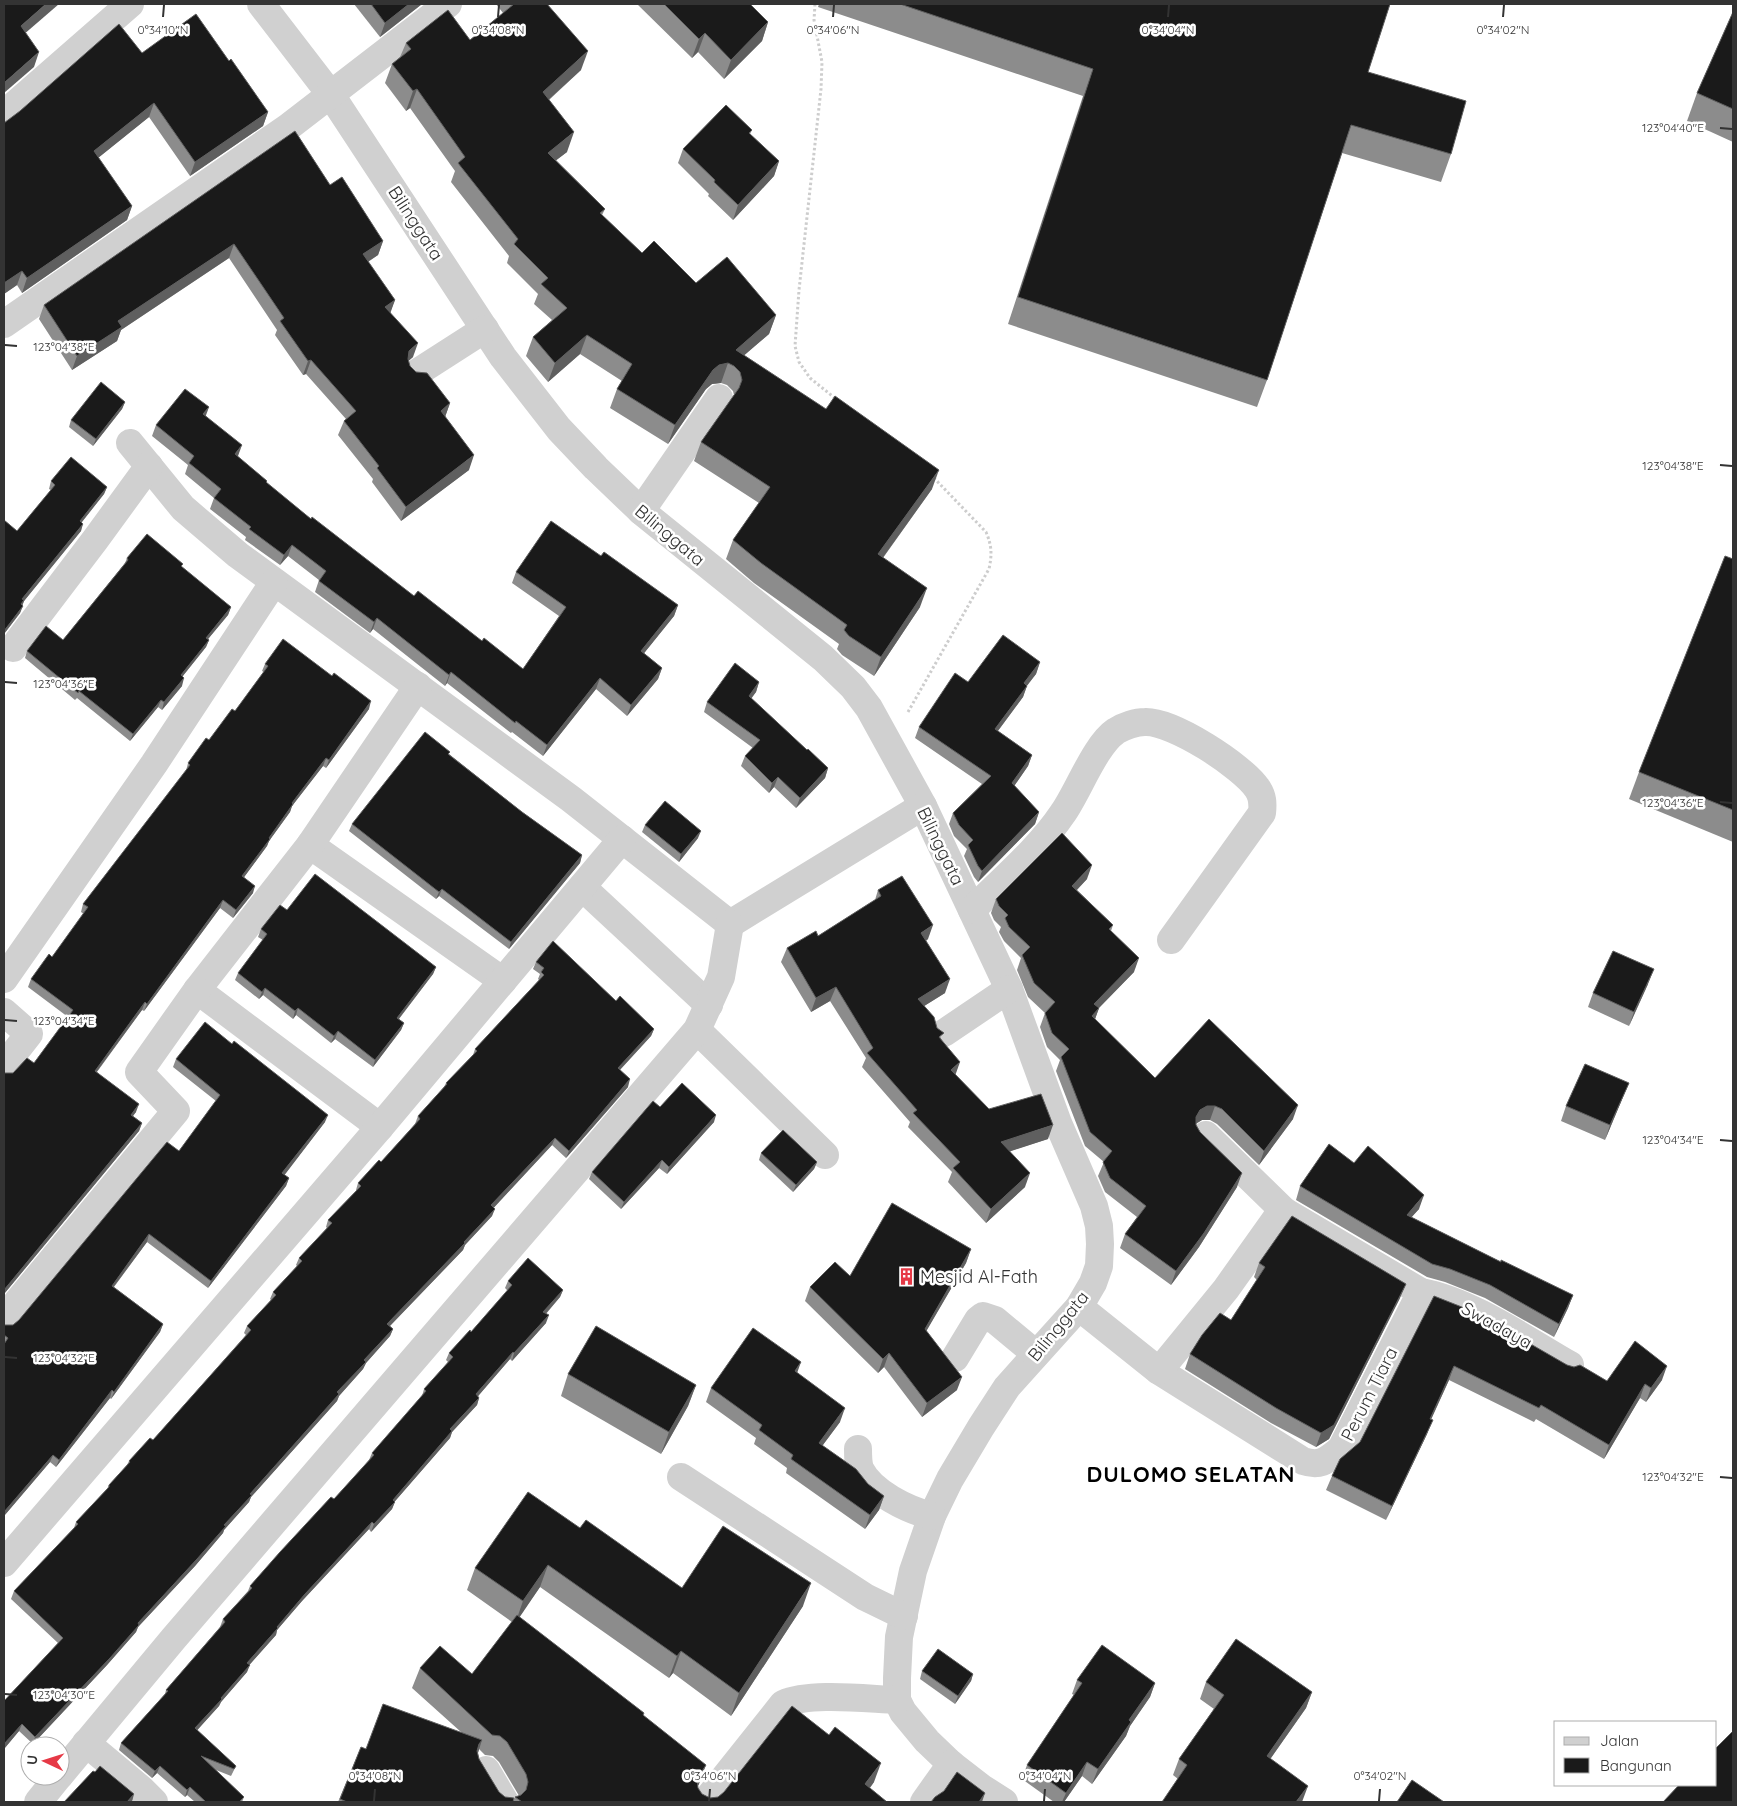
<svg xmlns="http://www.w3.org/2000/svg" width="1737" height="1806" font-family="Quicksand,sans-serif">
	<style>
		.lines { fill: none; stroke-linecap: round; stroke-linejoin: round }
		.path { stroke: #cdcdcd; stroke-width: 3; stroke-dasharray: 2.5 2.5; stroke-linecap: butt }
		.minor { stroke: #d0d0d0; stroke-width: 28 }
		.wall { fill: #8c8c8c }
		.shaded-wall { fill: #5f5f5f }
		.building { fill: #1a1a1a; stroke: #5f5f5f }
		.ticks { fill: none; stroke: #333; stroke-width: 2 }
		.labels { text-anchor: middle; dominant-baseline: central; stroke-width: 5; stroke-linejoin: round; paint-order: stroke }
		.street-label { font-size: 18px; fill: #333; stroke: #fff }
		.poi-label { font-size: 18px; fill: #333; stroke: #fff; text-anchor: start }
		.district-label { font-size: 22px; font-weight: bold; letter-spacing: 1px; fill: #000; stroke: #fff }
		.ticks-label { font-size: 12px; text-anchor: middle; fill: #333; stroke: #fff; stroke-width: 5; stroke-linejoin: round; paint-order: stroke }
	</style>
	<rect width="100%" height="100%" fill="#fff"/>
	<g class="lines">
		<g class="path">
			<polyline points="815,4 814,20 822,62 821,89 799,290 795,346 799,362 810,378 836,399"/>
			<path d="M908,712L989,569C992,555 992,546 986,532L933,477"/>
		</g>
		<g class="minor">
			<polyline points="261,4 331,95 503,357 559,429 596,468 641,511 823,658 853,687 869,708 923,806 1009,989 1058,1123 1094,1206 1099,1226 1100,1244 1099,1266 1093,1283 1079,1307 1007,1387 981,1427 950,1479 932,1516 913,1571 899,1637 897,1678 897,1700 903,1712 927,1741 951,1764 982,1788 1004,1802"/>
			<polyline points="4,114 130,4"/>
			<polyline points="4,324 287,128 448,4"/>
			<polyline points="418,372 485,329"/>
			<polyline points="130,443 183,508 238,555 571,799 730,924 923,806"/>
			<polyline points="641,511 719,398"/>
			<polyline points="13,648 95,540 149,466"/>
			<polyline points="310,845 503,981"/>
			<polyline points="582,887 709,1005"/>
			<path d="M972,910C1002,880 1039,849 1063,813C1078,792 1095,745 1116,731C1124,726 1136,722 1145,722C1173,721 1242,766 1257,788C1263,796 1263,804 1262,813L1171,940"/>
			<polyline points="4,979 154,764 274,582"/>
			<polyline points="4,1012 29,1034 4,1066"/>
			<polyline points="697,1030 825,1155"/>
			<polyline points="944,1033 1009,989"/>
			<polyline points="380,1127 197,990 310,845 418,686"/>
			<path d="M1421,1292C1471,1301 1526,1340 1570,1365"/>
			<path d="M1079,1307L1159,1371L1303,1461C1321,1467 1327,1460 1341,1449L1421,1292L1284,1211"/>
			<polyline points="4,1318 176,1111 139,1072 197,990"/>
			<polyline points="955,1358 978,1320 983,1316 995,1320 1036,1354"/>
			<polyline points="1159,1371 1226,1289 1275,1220 1284,1211 1206,1135"/>
			<path d="M858,1449C858,1456 858,1463 860,1469C872,1493 908,1510 932,1516"/>
			<polyline points="681,1477 865,1597 904,1616"/>
			<polyline points="4,1563 380,1127 622,839"/>
			<polyline points="86,1743 141,1789 154,1802"/>
			<polyline points="486,1770 505,1802"/>
			<polyline points="60,1775 174,1638 697,1030 721,977 730,924"/>
			<polyline points="38,1802 59,1776"/>
			<path d="M705,1802L783,1704C810,1692 867,1699 897,1700"/>
			<polyline points="924,1802 951,1764"/>
		</g>
	</g>
	<g class="wall">
		<polygon points="354,4 422,4 380,37"/>
		<polygon points="496,4 547,4 581,70 549,100 567,152 556,160 605,209 602,215 642,253 696,283 776,315 769,334 744,355 932,489 883,558 920,607 874,676 842,655 837,649 839,644 754,583 726,559 733,540 759,503 694,461 701,442 734,395 733,391 727,385 721,383 712,384 706,389 668,444 610,408 617,389 622,381 580,354 548,382 526,356 533,337 552,320 534,304 538,294 507,263 509,256 451,182 455,171 410,108 406,111 385,83 392,64 400,57 406,43 470,40 503,13"/>
		<polygon points="637,4 750,4 768,22 762,41 724,79 698,52 692,58"/>
		<polygon points="819,4 1390,4 1368,72 1451,154 1441,182 1342,153 1267,380 1257,407 1008,324 1083,96 818,7"/>
		<polygon points="1733,12 1733,142 1687,121 1697,93"/>
		<polygon points="142,53 229,61 268,112 263,126 190,176 149,117 98,158 132,206 127,220 22,293 17,285 4,294 4,123"/>
		<polygon points="752,130 750,134 779,161 774,176 733,220 708,196 709,194 678,163 683,149"/>
		<polygon points="330,185 383,241 378,255 368,262 395,300 390,312 413,357 408,361 410,366 450,403 445,417 469,470 401,521 372,482 373,479 338,435 344,421 346,419 306,374 303,375 275,335 277,330 229,258 121,330 117,341 72,370 39,319 44,305"/>
		<polygon points="125,402 122,409 93,446 69,427 71,420"/>
		<polygon points="206,416 238,457 267,481 266,483 311,519 414,596 482,641 523,669 559,616 512,583 516,572 601,556 678,605 674,616 644,653 662,668 658,679 627,716 596,689 543,756 512,732 511,733 447,683 445,686 373,629 370,633 315,592 319,580 288,556 280,565 245,540 246,537 210,509 214,498 185,474 188,465 152,436 156,425"/>
		<polygon points="51,481 107,487 104,494 82,522 81,531 24,601 20,613 4,634 4,520 17,531 51,490 49,489"/>
		<polygon points="127,558 183,564 181,567 231,607 228,615 208,639 209,640 206,647 182,677 182,686 162,710 158,707 130,741 77,698 75,700 25,658 27,651 63,640 125,563"/>
		<polygon points="1733,559 1733,842 1629,799 1639,772"/>
		<polygon points="1040,662 1036,674 1027,685 1023,697 998,731 1032,755 1028,766 1014,786 1039,812 1035,824 978,882 974,877 964,856 967,849 954,836 949,824 953,813 982,784 915,738 919,727 968,682"/>
		<polygon points="265,664 369,709 326,768 323,766 292,806 290,812 269,841 267,846 244,877 253,893 233,918 220,908 144,1011 142,1010 97,1072 136,1112 133,1116 142,1123 139,1131 4,1294 4,1073 13,1073 34,1063 68,1017 28,987 31,979 52,957 84,914 81,912 83,904 186,771 188,763 235,711 264,672 262,671"/>
		<polygon points="759,682 756,692 751,698 807,750 828,768 825,778 796,808 774,787 769,793 741,766 745,756 753,748 704,712 707,702"/>
		<polygon points="449,754 522,812 582,855 580,863 509,949 439,896 436,899 349,831 352,824"/>
		<polygon points="645,825 698,838 679,862 642,832"/>
		<polygon points="1087,879 1077,890 1113,925 1111,931 1134,972 1099,1008 1095,1019 1155,1078 1293,1119 1259,1165 1217,1124 1210,1120 1202,1120 1196,1124 1200,1132 1237,1187 1199,1247 1171,1285 1120,1248 1125,1234 1137,1217 1105,1192 1098,1176 1104,1162 1085,1146 1056,1071 1060,1060 1047,1047 1040,1027 1045,1013 1028,997 1017,970 1021,958 1004,941 999,932 1001,927 994,920 991,913 996,899"/>
		<polygon points="878,890 928,939 926,941 945,993 924,1006 937,1028 955,1075 989,1109 1048,1139 1010,1151 1025,1187 986,1223 948,1182 952,1172 908,1127 910,1122 862,1067 866,1058 830,1001 811,1012 781,962 787,948 818,936 875,900"/>
		<polygon points="287,910 436,967 433,974 399,1019 404,1023 401,1030 373,1067 335,1039 331,1043 296,1015 293,1019 263,995 259,999 235,980 238,973 263,940 258,937 261,929"/>
		<polygon points="536,962 616,1001 654,1029 651,1036 620,1070 628,1087 566,1158 552,1145 494,1207 492,1216 465,1245 463,1250 390,1326 393,1329 390,1336 366,1363 363,1369 339,1396 337,1401 251,1497 249,1502 224,1530 223,1533 195,1566 138,1627 136,1632 107,1665 33,1744 19,1731 4,1749 4,1701 58,1643 11,1599 14,1591 74,1528 76,1522 107,1489 109,1485 127,1465 129,1461 153,1440 246,1335 244,1333 247,1326 271,1300 270,1299 273,1292 297,1266 296,1265 299,1258 327,1228 326,1227 328,1220 356,1191 356,1190 358,1183 381,1162 415,1124 418,1116 444,1087 446,1083 473,1055 475,1049 539,980 538,979 540,974 533,969"/>
		<polygon points="1648,984 1629,1026 1588,1007 1593,993"/>
		<polygon points="176,1059 325,1122 284,1175 289,1178 286,1186 208,1288 147,1242 114,1287 163,1324 160,1332 111,1399 110,1398 56,1467 50,1462 4,1516 4,1325 13,1325 19,1320 179,1151 216,1101 173,1067"/>
		<polygon points="1629,1083 1623,1097 1605,1140 1561,1121 1566,1106"/>
		<polygon points="660,1107 714,1122 667,1174 659,1168 621,1209 589,1179 592,1172"/>
		<polygon points="761,1153 817,1162 814,1169 793,1192 759,1160"/>
		<polygon points="1354,1163 1419,1209 1411,1217 1501,1262 1573,1295 1568,1308 1554,1337 1485,1298 1445,1282 1427,1277 1296,1200 1300,1186"/>
		<polygon points="971,1249 966,1263 926,1331 957,1390 922,1417 884,1367 878,1373 805,1301 810,1287 850,1276"/>
		<polygon points="1259,1263 1400,1298 1329,1439 1316,1447 1271,1423 1185,1369 1190,1354 1231,1320 1257,1280 1254,1277"/>
		<polygon points="508,1281 563,1290 560,1297 546,1314 546,1323 512,1361 510,1359 478,1396 479,1398 477,1405 452,1432 450,1438 395,1501 392,1509 371,1532 369,1529 302,1601 277,1630 276,1635 249,1665 247,1672 221,1702 219,1706 197,1730 236,1766 231,1776 216,1770 244,1797 242,1802 195,1802 187,1795 185,1797 157,1773 152,1778 119,1750 121,1743 165,1694 166,1690 220,1627 223,1619 248,1591 250,1586 334,1499 369,1460 372,1453 422,1396 424,1389 448,1362 446,1360 449,1353 471,1332 508,1291 505,1288"/>
		<polygon points="1434,1296 1567,1365 1607,1381 1662,1380 1646,1402 1640,1398 1604,1459 1536,1419 1534,1422 1449,1380 1431,1419 1427,1434 1386,1520 1326,1490 1332,1476 1360,1442"/>
		<polygon points="797,1373 840,1422 822,1446 868,1484 884,1496 879,1510 865,1529 786,1473 787,1468 754,1444 756,1438 706,1402 711,1388"/>
		<polygon points="568,1374 696,1385 688,1406 661,1454 561,1396"/>
		<polygon points="580,1528 682,1588 803,1606 731,1716 673,1673 669,1678 540,1587 519,1617 643,1716 699,1784 697,1787 702,1794 710,1798 874,1782 870,1788 887,1802 513,1802 515,1797 519,1796 518,1794 499,1762 493,1756 485,1755 479,1749 478,1753 479,1759 499,1792 505,1797 513,1802 338,1802 361,1747 366,1749 461,1732 412,1688 420,1668 472,1674 512,1622 467,1590 475,1568"/>
		<polygon points="922,1671 973,1674 971,1681 955,1704 920,1679"/>
		<polygon points="1077,1680 1155,1683 1150,1697 1130,1726 1126,1736 1092,1784 1082,1776 1064,1802 1054,1802 1022,1779 1027,1765 1074,1695 1072,1694"/>
		<polygon points="1206,1682 1312,1692 1306,1708 1271,1758 1178,1779 1173,1775 1179,1759 1214,1709 1200,1699"/>
	</g>
	<g class="shaded-wall">
		<polygon points="46,4 59,4 15,42 21,26"/>
		<polygon points="409,4 422,4 380,37 385,23"/>
		<polygon points="768,22 762,41 724,79 731,60"/>
		<polygon points="705,33 698,52 692,58 699,39"/>
		<polygon points="588,51 581,70 536,111 543,92"/>
		<polygon points="39,52 34,67 4,93 4,83"/>
		<polygon points="417,89 410,108 406,111 413,91"/>
		<polygon points="154,103 149,117 88,166 94,151"/>
		<polygon points="268,112 263,126 190,176 195,162"/>
		<polygon points="574,132 567,152 541,172 548,153"/>
		<polygon points="779,161 774,176 733,220 738,205"/>
		<polygon points="132,206 127,220 22,293 27,278"/>
		<polygon points="383,241 378,255 358,268 363,254"/>
		<polygon points="234,244 229,258 121,330 117,341 72,370 77,356 118,321"/>
		<polygon points="22,271 17,285 4,294 4,283"/>
		<polygon points="395,300 390,314 385,307"/>
		<polygon points="776,315 769,334 733,365 736,350"/>
		<polygon points="587,335 580,354 548,382 555,363"/>
		<polygon points="418,343 413,357 404,365 409,351"/>
		<polygon points="311,360 306,374 303,375 308,361"/>
		<polygon points="728,363 721,383 712,384 706,389 668,444 675,425 713,370 719,365"/>
		<polygon points="125,402 122,409 93,446 96,439"/>
		<polygon points="450,403 445,417 441,411"/>
		<polygon points="209,407 205,418 203,414"/>
		<polygon points="242,445 238,456 231,465 235,454"/>
		<polygon points="474,455 469,470 401,521 406,507"/>
		<polygon points="939,470 932,489 871,574 878,554"/>
		<polygon points="107,487 104,494 77,528 80,521"/>
		<polygon points="83,524 81,531 24,601 21,608 18,611 22,599"/>
		<polygon points="292,545 288,556 280,565 284,555"/>
		<polygon points="927,588 920,607 874,676 881,657"/>
		<polygon points="678,605 674,616 637,662 641,651"/>
		<polygon points="23,606 20,613 4,634 4,631"/>
		<polygon points="231,607 228,615 203,645 206,638"/>
		<polygon points="377,618 373,629 370,633 374,622"/>
		<polygon points="209,640 206,647 178,682 181,675"/>
		<polygon points="1040,662 1036,674 1020,695 1024,683"/>
		<polygon points="662,668 658,679 627,716 631,705"/>
		<polygon points="451,672 447,683 445,686 449,675"/>
		<polygon points="184,678 182,686 162,710 164,702"/>
		<polygon points="600,678 596,689 543,756 547,745"/>
		<polygon points="759,682 756,692 746,706 749,696"/>
		<polygon points="1027,686 1023,697 991,740 995,729"/>
		<polygon points="161,700 158,707 130,741 133,734"/>
		<polygon points="371,701 369,709 326,768 329,760"/>
		<polygon points="1032,755 1028,766 1008,795 1012,783"/>
		<polygon points="326,758 323,766 292,806 290,812 269,841 267,846 239,884 242,876 269,838 292,803"/>
		<polygon points="828,768 825,778 796,808 800,798"/>
		<polygon points="778,777 774,787 769,793 772,783"/>
		<polygon points="1039,812 1035,824 978,882 982,871"/>
		<polygon points="701,831 698,838 679,862 681,854"/>
		<polygon points="582,855 580,863 509,949 511,942"/>
		<polygon points="1092,865 1087,879 1067,900 1072,886"/>
		<polygon points="255,886 253,893 233,918 236,910"/>
		<polygon points="442,889 439,896 436,899 439,892"/>
		<polygon points="223,900 220,908 144,1011 147,1004"/>
		<polygon points="933,925 928,939 916,947 921,933"/>
		<polygon points="1139,958 1134,972 1089,1018 1094,1004"/>
		<polygon points="436,967 433,974 394,1025 397,1018"/>
		<polygon points="1654,969 1648,984 1629,1026 1634,1012"/>
		<polygon points="950,979 945,993 913,1013 918,999"/>
		<polygon points="836,987 830,1001 811,1012 816,998"/>
		<polygon points="265,988 263,995 259,999 262,992"/>
		<polygon points="145,1002 142,1010 92,1078 95,1071"/>
		<polygon points="298,1008 296,1015 293,1019 295,1011"/>
		<polygon points="1099,1008 1094,1022 1092,1016"/>
		<polygon points="404,1023 401,1030 373,1067 375,1060"/>
		<polygon points="654,1029 651,1036 615,1075 618,1068"/>
		<polygon points="338,1031 335,1039 331,1043 334,1036"/>
		<polygon points="960,1062 955,1076 951,1070"/>
		<polygon points="630,1079 628,1087 566,1158 569,1151"/>
		<polygon points="1629,1083 1623,1097 1605,1140 1610,1125"/>
		<polygon points="139,1104 136,1112 128,1122 131,1115"/>
		<polygon points="1298,1105 1293,1119 1259,1165 1264,1151"/>
		<polygon points="1207,1106 1215,1106 1210,1120 1202,1120 1195,1124 1196,1117 1200,1110"/>
		<polygon points="328,1115 325,1122 280,1181 282,1173"/>
		<polygon points="716,1115 714,1122 667,1174 669,1167"/>
		<polygon points="142,1123 139,1131 4,1294 4,1290"/>
		<polygon points="1053,1125 1048,1139 996,1156 1001,1142"/>
		<polygon points="555,1138 552,1145 489,1213 491,1205"/>
		<polygon points="662,1160 659,1168 621,1209 624,1202"/>
		<polygon points="817,1162 814,1169 793,1192 796,1185"/>
		<polygon points="1030,1173 1025,1187 986,1223 991,1209"/>
		<polygon points="1242,1173 1237,1187 1199,1247 1171,1285 1176,1271"/>
		<polygon points="289,1178 286,1186 208,1288 211,1281"/>
		<polygon points="1424,1195 1419,1209 1402,1228 1407,1215"/>
		<polygon points="495,1209 492,1216 465,1245 463,1250 385,1331 387,1324"/>
		<polygon points="149,1234 147,1242 109,1293 112,1286"/>
		<polygon points="971,1249 966,1263 920,1342 925,1329"/>
		<polygon points="1406,1284 1400,1298 1329,1439 1316,1447 1321,1433"/>
		<polygon points="563,1290 560,1297 541,1319 543,1312"/>
		<polygon points="1573,1295 1568,1308 1554,1337 1559,1324"/>
		<polygon points="549,1315 546,1323 512,1361 514,1353"/>
		<polygon points="163,1324 160,1332 111,1399 114,1392"/>
		<polygon points="393,1329 390,1336 366,1363 363,1369 339,1396 337,1401 251,1497 249,1502 224,1530 223,1533 195,1566 138,1627 136,1632 107,1665 33,1744 35,1737 138,1623 224,1525 364,1360"/>
		<polygon points="513,1352 510,1359 473,1402 476,1394"/>
		<polygon points="889,1353 884,1367 878,1373 883,1359"/>
		<polygon points="801,1362 796,1376 795,1371"/>
		<polygon points="1454,1366 1449,1380 1425,1433 1430,1419"/>
		<polygon points="1667,1366 1662,1380 1646,1402 1651,1388"/>
		<polygon points="962,1377 957,1390 922,1417 927,1403"/>
		<polygon points="1645,1384 1640,1398 1604,1459 1609,1445"/>
		<polygon points="696,1385 688,1406 661,1454 669,1432"/>
		<polygon points="112,1390 110,1398 56,1467 59,1460"/>
		<polygon points="479,1398 477,1405 452,1432 450,1438 390,1507 393,1500 450,1429"/>
		<polygon points="845,1408 840,1422 814,1457 819,1443"/>
		<polygon points="1433,1420 1427,1434 1386,1520 1392,1506"/>
		<polygon points="53,1455 50,1462 4,1516 4,1512"/>
		<polygon points="884,1496 879,1510 865,1529 870,1515"/>
		<polygon points="395,1502 392,1509 371,1532 374,1524"/>
		<polygon points="372,1522 369,1529 302,1601 277,1630 276,1635 245,1670 247,1663 277,1627 305,1594"/>
		<polygon points="548,1565 540,1587 515,1624 523,1601"/>
		<polygon points="811,1583 803,1606 731,1716 739,1693"/>
		<polygon points="681,1651 673,1673 669,1678 677,1656"/>
		<polygon points="250,1665 247,1672 221,1702 219,1706 192,1736 195,1728"/>
		<polygon points="973,1674 971,1681 955,1704 958,1696"/>
		<polygon points="1155,1683 1150,1697 1130,1726 1126,1736 1092,1784 1098,1769 1129,1720"/>
		<polygon points="1312,1692 1306,1708 1261,1772 1267,1756"/>
		<polygon points="22,1724 19,1731 4,1749 4,1744"/>
		<polygon points="482,1740 476,1759 479,1744"/>
		<polygon points="1087,1762 1082,1776 1064,1802 1062,1802 1066,1793"/>
		<polygon points="881,1763 874,1782 859,1802 865,1784"/>
		<polygon points="706,1765 699,1784 690,1799 697,1779"/>
		<polygon points="160,1766 157,1773 152,1778 155,1771"/>
		<polygon points="1308,1786 1302,1802 1296,1802"/>
		<polygon points="190,1787 187,1795 185,1797 187,1790"/>
		<polygon points="985,1793 982,1802 979,1802"/>
		<polygon points="134,1794 132,1802 127,1802"/>
	</g>
	<g class="building">
		<polygon points="4,4 46,4 21,26 39,52 4,83"/>
		<polygon points="371,4 409,4 385,23"/>
		<polygon points="514,4 547,4 588,51 543,92 574,132 548,153 605,209 600,213 642,253 654,241 696,283 727,257 776,315 736,350 826,409 835,396 939,470 878,554 927,588 881,657 849,636 844,630 847,625 761,563 733,540 770,487 701,442 739,388 742,380 740,372 734,366 728,363 719,365 713,370 675,425 617,389 632,364 587,335 555,363 533,337 567,308 541,284 548,278 514,244 518,239 458,163 465,157 417,89 413,91 392,64 411,49 406,43 448,10 470,40"/>
		<polygon points="664,4 750,4 768,22 731,60 705,33 699,39"/>
		<polygon points="900,4 1390,4 1368,72 1466,101 1451,154 1351,125 1267,380 1018,297 1093,69"/>
		<polygon points="1733,12 1733,109 1697,93"/>
		<polygon points="196,14 229,61 231,59 268,112 195,162 154,103 94,151 132,206 27,278 22,271 4,283 4,123 20,111 119,24 142,53"/>
		<polygon points="726,105 752,130 749,133 779,161 738,205 714,182 715,180 683,149"/>
		<polygon points="295,131 330,185 342,177 383,241 363,254 395,300 385,307 418,343 409,351 408,359 410,366 416,372 427,373 450,403 441,411 474,455 406,507 377,468 379,466 344,421 356,411 311,360 308,361 280,321 284,318 234,244 118,321 122,327 77,356 44,305"/>
		<polygon points="101,382 125,402 96,439 71,420"/>
		<polygon points="185,389 209,407 203,414 242,445 235,454 267,481 266,482 311,519 312,517 414,596 418,591 482,641 484,638 523,669 566,607 516,572 551,521 601,556 604,552 678,605 641,651 662,668 631,705 600,678 547,745 516,721 515,723 451,672 449,675 377,618 374,622 319,581 326,571 292,545 284,555 249,529 251,527 214,498 221,489 189,463 194,456 156,425"/>
		<polygon points="71,457 107,487 80,521 83,524 22,599 24,600 21,604 23,606 4,631 4,520 17,531 55,485 51,481"/>
		<polygon points="147,534 183,564 181,566 231,607 206,638 209,640 181,675 184,678 164,702 161,700 133,734 79,691 78,693 27,651 46,626 63,640 128,560 127,558"/>
		<polygon points="1725,556 1733,559 1733,810 1639,772"/>
		<polygon points="1003,635 1040,662 1024,683 1027,686 995,729 1032,755 1012,783 1039,812 982,871 978,866 968,845 973,840 959,825 953,813 991,776 919,727 955,673 968,682"/>
		<polygon points="283,639 332,676 334,673 371,701 329,760 326,758 292,803 293,804 269,838 270,839 242,876 255,886 236,910 223,900 147,1004 145,1002 95,1071 139,1104 131,1115 142,1123 4,1290 4,1073 13,1073 27,1058 34,1063 73,1010 31,979 49,954 52,957 88,907 83,904 190,765 188,763 206,738 209,740 232,709 235,711 268,666 265,664"/>
		<polygon points="735,663 759,682 749,696 807,750 808,749 828,768 800,798 778,777 772,783 745,756 760,740 707,702"/>
		<polygon points="425,732 450,752 448,754 522,812 582,855 511,942 442,889 439,892 352,824"/>
		<polygon points="665,801 701,831 681,854 645,825"/>
		<polygon points="1062,833 1092,865 1072,886 1113,925 1109,929 1139,958 1094,1004 1099,1008 1092,1016 1155,1078 1209,1019 1298,1105 1264,1151 1222,1109 1215,1106 1207,1106 1200,1110 1196,1117 1196,1125 1200,1132 1242,1173 1204,1233 1176,1271 1125,1234 1146,1206 1110,1178 1103,1162 1112,1151 1090,1132 1061,1057 1069,1049 1052,1033 1045,1013 1055,1002 1034,983 1022,955 1030,947 1009,927 1005,918 1008,915 999,906 996,899"/>
		<polygon points="315,874 436,967 397,1018 404,1023 375,1060 338,1031 334,1036 298,1008 295,1011 265,988 262,992 238,973 267,934 261,929 280,905 287,910"/>
		<polygon points="902,876 933,925 921,933 950,979 918,999 934,1017 937,1028 944,1033 939,1037 960,1062 951,1070 989,1109 1041,1094 1053,1125 1001,1142 1030,1173 991,1209 953,1168 960,1162 913,1113 917,1110 867,1053 873,1048 836,987 816,998 787,948 816,931 818,936 881,896 878,890"/>
		<polygon points="553,941 616,1001 620,996 654,1029 618,1068 630,1079 569,1151 555,1138 491,1205 495,1209 464,1242 465,1243 387,1324 393,1329 364,1360 366,1362 337,1392 339,1394 250,1494 252,1495 224,1525 226,1526 197,1559 138,1623 139,1625 110,1658 35,1737 22,1724 4,1744 4,1701 63,1638 14,1591 78,1524 76,1522 109,1487 109,1485 130,1462 129,1461 150,1438 153,1440 251,1330 247,1326 276,1295 273,1292 302,1261 299,1258 332,1223 328,1220 361,1186 358,1183 379,1160 381,1162 420,1119 418,1116 447,1084 446,1083 477,1051 475,1049 544,975 541,972 544,968 536,962"/>
		<polygon points="1613,951 1654,969 1634,1012 1593,993"/>
		<polygon points="205,1022 232,1044 234,1041 328,1115 282,1173 289,1178 211,1281 149,1234 112,1286 163,1324 114,1392 112,1390 59,1460 53,1455 4,1512 4,1344 8,1338 4,1335 4,1325 13,1325 19,1320 167,1142 179,1151 220,1095 176,1059"/>
		<polygon points="1585,1064 1629,1083 1610,1125 1566,1106"/>
		<polygon points="682,1083 716,1115 669,1167 662,1160 624,1202 592,1172 653,1101 660,1107"/>
		<polygon points="783,1130 817,1162 796,1185 761,1153"/>
		<polygon points="1329,1144 1354,1163 1368,1146 1424,1195 1407,1215 1501,1262 1501,1260 1573,1295 1559,1324 1490,1285 1450,1269 1432,1264 1300,1186"/>
		<polygon points="892,1203 971,1249 925,1329 962,1377 927,1403 889,1353 883,1359 810,1287 835,1262 850,1276"/>
		<polygon points="1292,1216 1406,1284 1334,1425 1321,1433 1276,1408 1190,1354 1202,1335 1220,1313 1231,1320 1265,1267 1259,1263"/>
		<polygon points="528,1258 563,1290 543,1312 549,1315 514,1353 513,1352 476,1394 479,1398 450,1429 452,1431 393,1500 395,1502 374,1524 372,1522 305,1594 277,1627 278,1628 247,1663 250,1665 221,1698 222,1699 195,1728 236,1766 234,1769 201,1756 244,1797 239,1802 206,1802 190,1787 187,1790 160,1766 155,1771 121,1743 168,1691 166,1690 225,1622 223,1619 252,1588 250,1586 280,1552 331,1497 334,1499 374,1455 372,1453 426,1391 424,1389 453,1357 449,1353 470,1330 471,1332 512,1285 508,1281"/>
		<polygon points="1434,1296 1477,1313 1567,1365 1574,1367 1580,1365 1607,1381 1635,1341 1667,1366 1651,1388 1645,1384 1609,1445 1541,1405 1539,1408 1454,1366 1430,1419 1433,1420 1392,1506 1332,1476 1340,1459 1360,1442"/>
		<polygon points="596,1326 696,1385 669,1432 568,1374"/>
		<polygon points="753,1328 801,1362 795,1371 845,1408 819,1443 856,1469 868,1484 884,1496 870,1515 791,1459 793,1455 759,1430 762,1425 711,1388"/>
		<polygon points="528,1492 580,1528 586,1520 682,1588 723,1526 811,1583 739,1693 681,1651 677,1656 548,1565 523,1601 475,1568"/>
		<polygon points="517,1615 644,1713 643,1715 706,1765 697,1779 698,1788 702,1794 710,1798 718,1797 724,1792 792,1706 829,1735 835,1727 881,1763 865,1784 887,1802 522,1802 515,1797 521,1795 526,1790 528,1782 526,1774 507,1742 500,1736 492,1735 420,1668 440,1646 472,1674"/>
		<polygon points="1236,1639 1312,1692 1267,1756 1308,1786 1296,1802 1162,1802 1187,1765 1179,1759 1224,1695 1206,1682"/>
		<polygon points="1102,1645 1155,1683 1129,1720 1131,1722 1098,1769 1087,1762 1066,1793 1027,1765 1082,1683 1077,1680"/>
		<polygon points="938,1649 973,1674 958,1696 922,1671"/>
		<polygon points="383,1704 482,1740 479,1744 477,1751 479,1759 499,1792 505,1797 514,1798 513,1802 347,1802 340,1799 361,1747 366,1749"/>
		<polygon points="1733,1731 1733,1802 1663,1802 1679,1785 1716,1785 1716,1748"/>
		<polygon points="100,1766 134,1794 127,1802 64,1802 93,1771 95,1772"/>
		<polygon points="957,1772 985,1793 979,1802 931,1802 935,1797 944,1791"/>
		<polygon points="1412,1780 1444,1802 1397,1802"/>
	</g>
	<path class="ticks" d="M163,17L164,5M498,17L499,5M833,17L834,5M1168,17L1169,5M1503,17L1504,5M1720,128L1732,129M5,345L17,346M1720,465L1732,466M5,682L17,683M1720,802L1732,803M5,1020L17,1021M1720,1140L1732,1141M5,1357L17,1358M1720,1477L1732,1478M5,1694L17,1695M374,1801L375,1789M709,1801L710,1789M1044,1801L1045,1789M1379,1801L1380,1789"/>
	<defs>
		<symbol id="building-bare" viewBox="-9 -9 18 18"><path d="M-4-6H4V6H1V3H-1V6H-4ZM-2.5-4.3h1.7v1.8h-1.7ZM.8-4.3h1.7v1.8H.8ZM-2.5-1h1.7V.8h-1.7ZM.8-1h1.7V.8H.8Z" fill="#e63946" stroke="#fff" stroke-width="2.5" paint-order="stroke"/></symbol>
	</defs>
	<g fill-rule="evenodd">
		<use href="#building-bare" x="894" y="1264" width="25" height="25"/>
	</g>
	<g class="labels">
		<g class="street-label">
			<text transform="translate(416 223) rotate(57)">Bilinggata</text>
			<text transform="translate(670 535) rotate(40)">Bilinggata</text>
			<text transform="translate(941 846) rotate(64)">Bilinggata</text>
			<text transform="translate(1497 1325) rotate(29)">Swadaya</text>
			<text transform="translate(1058 1326) rotate(-51)">Bilinggata</text>
			<text transform="translate(1369 1394) rotate(-63)">Perum Tiara</text>
		</g>
		<g class="poi-label">
			<text x="920" y="1276">Mesjid Al-Fath</text>
		</g>
		<g class="district-label">
			<text x="1191" y="1474">DULOMO SELATAN</text>
		</g>
	</g>
	<g class="ticks-label">
		<text x="163" y="34">0°34'10"N</text>
		<text x="498" y="34">0°34'08"N</text>
		<text x="833" y="34">0°34'06"N</text>
		<text x="1168" y="34">0°34'04"N</text>
		<text x="1503" y="34">0°34'02"N</text>
		<text x="1673" y="132">123°04'40"E</text>
		<text x="64" y="351">123°04'38"E</text>
		<text x="1673" y="470">123°04'38"E</text>
		<text x="64" y="688">123°04'36"E</text>
		<text x="1673" y="807">123°04'36"E</text>
		<text x="64" y="1025">123°04'34"E</text>
		<text x="1673" y="1144">123°04'34"E</text>
		<text x="64" y="1362">123°04'32"E</text>
		<text x="1673" y="1481">123°04'32"E</text>
		<text x="64" y="1699">123°04'30"E</text>
		<text x="375" y="1780">0°34'08"N</text>
		<text x="710" y="1780">0°34'06"N</text>
		<text x="1045" y="1780">0°34'04"N</text>
		<text x="1380" y="1780">0°34'02"N</text>
	</g>
	<rect width="1737" height="1806" fill="none" stroke="#333333" stroke-width="10"/>
	<rect x="1554" y="1721" width="162" height="65" fill="#ffffff" stroke="#adadad"/>
	<rect x="1564" y="1737" width="25" height="8" fill="#d0d0d0" stroke="#adadad"/>
	<text x="1600" y="1746" font-size="15" fill="#333333">Jalan</text>
	<rect x="1564" y="1758" width="25" height="15" fill="#1a1a1a" stroke="#adadad"/>
	<text x="1600" y="1771" font-size="15" fill="#333333">Bangunan</text>
	<g transform="translate(45 1761) rotate(274)"><circle r="24" fill="#ffffff" stroke="#adadad"/>
	<path d="M0-4L9 19L0 12L-9 19Z" fill="#e63946"/>
	<text y="-8" font-size="14" font-weight="bold" text-anchor="middle" fill="#333333">U</text>
	</g>
</svg>
